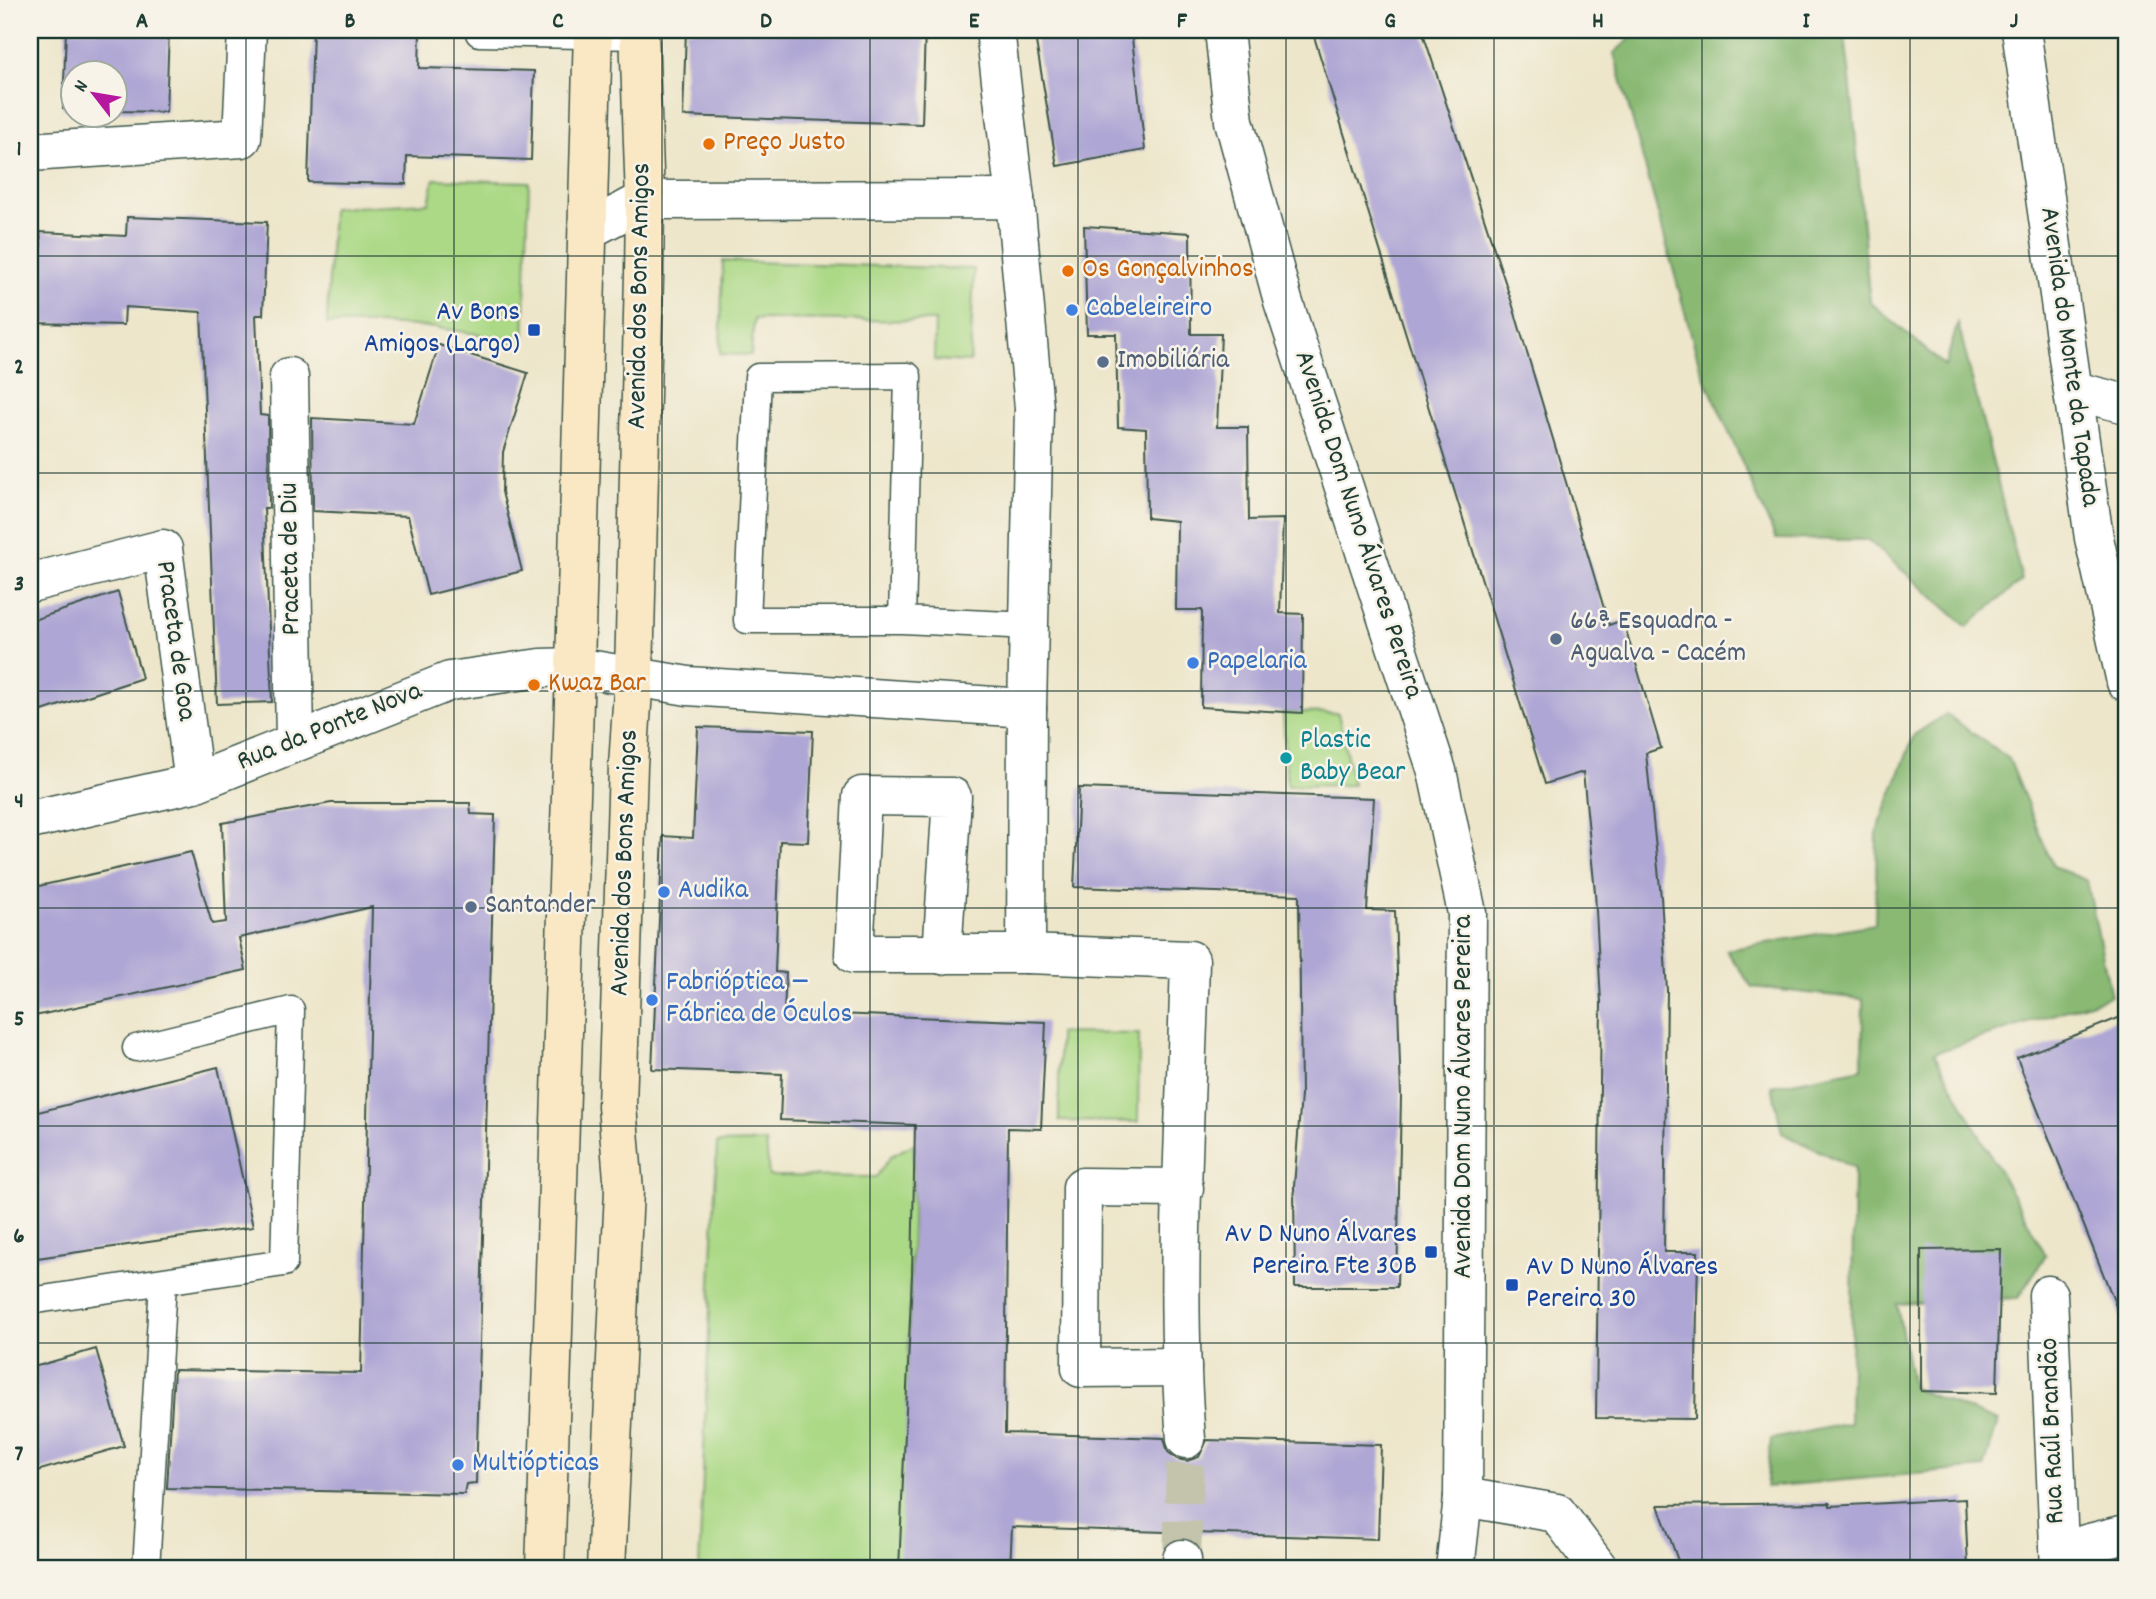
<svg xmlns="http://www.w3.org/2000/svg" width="2156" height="1599" font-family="Dekko,sans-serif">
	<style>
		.green { fill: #acd986; stroke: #668b5d; stroke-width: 2 }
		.forest { fill: #89b973; stroke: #547b54; stroke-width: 2 }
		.building { fill: #aea6d4 }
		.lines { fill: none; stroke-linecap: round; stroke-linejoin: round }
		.minor-tunnel { stroke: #c4c4ac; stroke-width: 38; stroke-dasharray: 38 19; stroke-linecap: butt }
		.service-casing { stroke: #3e564a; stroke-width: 29 }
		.minor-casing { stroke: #3e564a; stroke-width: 41 }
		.secondary-casing { stroke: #3e564a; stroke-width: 41 }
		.service { stroke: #fff; stroke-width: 26 }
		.minor { stroke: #fff; stroke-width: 38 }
		.secondary { stroke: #fae7c3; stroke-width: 38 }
		.grid { fill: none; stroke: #1f3d34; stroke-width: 2; stroke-opacity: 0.55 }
		.food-dot { fill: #e8710a; stroke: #f7f3e8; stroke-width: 2.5 }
		.shop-dot { fill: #3f7fe0; stroke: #f7f3e8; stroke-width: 2.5 }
		.transit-dot { fill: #1a4fb4; stroke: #f7f3e8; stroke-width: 2.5 }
		.service-dot { fill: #5c6f8a; stroke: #f7f3e8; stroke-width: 2.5 }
		.culture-dot { fill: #0f9aa8; stroke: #f7f3e8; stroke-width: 2.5 }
		.labels { text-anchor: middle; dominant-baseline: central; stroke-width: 5; stroke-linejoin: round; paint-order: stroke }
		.food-label { font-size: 28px; fill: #c56008; stroke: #f7f3e8; text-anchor: start }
		.street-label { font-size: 28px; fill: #1f3d34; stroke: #f7f3e8 }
		.shop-label { font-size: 28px; fill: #366cbe; stroke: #f7f3e8; text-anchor: start }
		.transit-label { font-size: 28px; fill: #164399; stroke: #f7f3e8; text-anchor: end }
		.service-label { font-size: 28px; fill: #4e5e75; stroke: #f7f3e8; text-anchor: start }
		.culture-label { font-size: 28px; fill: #0d838f; stroke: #f7f3e8; text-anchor: start }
		.neatline { fill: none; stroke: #1f3d34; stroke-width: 2.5 }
		.grid-label { font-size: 23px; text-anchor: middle; font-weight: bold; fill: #1f3d34 }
	</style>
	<rect width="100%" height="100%" fill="#f7f3e8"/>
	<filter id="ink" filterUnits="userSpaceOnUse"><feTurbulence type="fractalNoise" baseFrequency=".0143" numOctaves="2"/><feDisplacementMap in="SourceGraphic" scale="14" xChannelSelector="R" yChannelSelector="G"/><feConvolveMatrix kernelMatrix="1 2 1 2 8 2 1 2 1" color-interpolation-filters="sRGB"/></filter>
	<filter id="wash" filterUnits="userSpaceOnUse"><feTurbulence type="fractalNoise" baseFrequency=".00686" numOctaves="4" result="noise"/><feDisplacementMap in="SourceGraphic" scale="28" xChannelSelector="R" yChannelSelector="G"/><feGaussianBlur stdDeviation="1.57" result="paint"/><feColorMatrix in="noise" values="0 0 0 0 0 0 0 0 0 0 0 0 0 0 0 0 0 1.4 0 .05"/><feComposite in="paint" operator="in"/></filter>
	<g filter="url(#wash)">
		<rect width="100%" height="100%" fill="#ede6ca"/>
		<g class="green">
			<path d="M434,179L529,182L524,345C456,326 397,323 327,324L332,208L429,203Z"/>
			<polygon points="723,261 974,269 970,362 934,360 935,321 754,319 751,355 720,354"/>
			<polygon points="1283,712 1338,713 1353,785 1287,786"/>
			<polygon points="1059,1033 1139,1034 1138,1122 1059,1121"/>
			<polygon points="766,1142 769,1176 876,1177 891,1156 914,1144 903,1569 699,1569 717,1143"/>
		</g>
		<g class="forest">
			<path d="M1640,30H1844C1857,120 1860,211 1870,302L1945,366L1958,323L2022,580L1967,627L1868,540L1776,539L1700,367L1614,53Z"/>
			<polygon points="1946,714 2009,759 2053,866 2087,881 2111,996 1934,1053 2046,1255 2018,1298 1897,1304 1912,1388 1998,1421 1984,1468 1766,1487 1771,1439 1850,1423 1854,1168 1782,1133 1772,1086 1862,1068 1863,999 1752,987 1726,950 1875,924 1877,832 1914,735"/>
		</g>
		<g id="blocks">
			<g class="building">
				<polygon points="66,30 169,30 166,112 116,111 116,74 74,74 74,110 63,109"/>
				<polygon points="313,30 420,30 419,68 534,71 531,160 407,156 406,184 308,182"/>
				<polygon points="686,30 925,30 922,124 683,116"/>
				<polygon points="1034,30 1131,30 1145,150 1057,166"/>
				<polygon points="1312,30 1422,30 1512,303 1609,625 1623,620 1661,748 1646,753 1661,897 1667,990 1664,1252 1698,1252 1695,1419 1596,1418 1601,1002 1595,892 1583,772 1545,784"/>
				<polygon points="127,217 267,222 263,315 256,315 260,415 268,416 269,508 264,508 272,702 217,704 201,312 125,307 124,325 30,323 30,247 41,247 40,232 126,236"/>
				<polygon points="1084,226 1190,233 1191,334 1221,334 1217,427 1248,427 1249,520 1283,519 1280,613 1303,614 1302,713 1201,707 1202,610 1176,610 1177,521 1147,518 1146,429 1118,427 1116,334 1087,334"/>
				<polygon points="439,345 528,373 503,452 502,492 522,571 428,595 408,516 313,511 312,418 414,424"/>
				<polygon points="118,592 142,678 30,715 30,621"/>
				<polygon points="698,727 813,731 808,842 780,841 775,972 786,973 784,1012 1046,1022 1041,1129 1008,1128 1005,1433 1164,1438 1168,1452 1177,1459 1187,1461 1199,1457 1207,1440 1381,1445 1378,1539 1012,1527 1010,1569 899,1569 912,1275 915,1125 780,1120 782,1074 652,1069 663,836 693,838"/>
				<polygon points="1079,788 1374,798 1367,910 1395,911 1401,1096 1397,1287 1295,1287 1294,1187 1301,1095 1299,895 1074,887"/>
				<polygon points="331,803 470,803 471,814 495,815 476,1483 466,1484 464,1494 167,1488 174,1370 361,1373 372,907 239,938 246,970 30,1017 30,888 191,852 212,924 226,922 222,823"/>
				<polygon points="2126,1015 2126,1326 2124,1326 2017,1058"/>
				<polygon points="218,1067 253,1227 30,1259 30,1114"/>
				<polygon points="2001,1249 1997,1393 1921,1391 1921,1250"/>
				<polygon points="96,1349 124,1446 30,1473 30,1368"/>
				<polygon points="1965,1499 1968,1569 1681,1569 1658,1505 1830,1503 1830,1506"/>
			</g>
		</g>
	</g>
	<g filter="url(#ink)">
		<use href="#blocks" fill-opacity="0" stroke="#3e564a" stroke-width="2"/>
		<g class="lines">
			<polyline class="minor-tunnel" points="1182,1559 1186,1439"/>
			<defs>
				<g id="service">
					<polyline points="479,30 479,33 639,36"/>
					<polyline points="902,620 747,620 758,377 908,376 902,620 1030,626"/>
					<polyline points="30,1301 284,1263 291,1010 136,1048"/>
					<polyline points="146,1569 163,1283"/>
				</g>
				<g id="minor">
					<polyline points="995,30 1015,199"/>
					<polyline points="1224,30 1234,121 1283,301 1437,771 1467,913 1463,1497 1455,1569"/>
					<polyline points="2021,30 2094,538 2126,682"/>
					<polyline points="30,152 242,138 247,30"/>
					<polyline points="289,377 295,741"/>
					<polyline points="2075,391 2126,404"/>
					<polyline points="30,583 163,549 194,783"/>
					<path d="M1027,708L1026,954L1190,960C1186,1119 1173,1281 1186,1439"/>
					<polyline points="30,820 194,783 450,681 540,668 576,667 688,686 1027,708 1034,408 1015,199 645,200 588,230"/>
					<polyline points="942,955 952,797 862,796 854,954 1026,954"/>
					<polyline points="2048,1295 2060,1569"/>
					<polyline points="1182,1367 1081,1368 1082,1187 1184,1188"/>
					<polyline points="1463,1497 1557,1513 1599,1569"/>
					<polyline points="2060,1567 2086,1544 2126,1534"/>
					<polyline points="1182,1569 1182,1559"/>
				</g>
				<g id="secondary">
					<polyline points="545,1569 573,736 593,30"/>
					<polyline points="606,1569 624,1191 617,1106 628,766 634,675 644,275 645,200 639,30"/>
				</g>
			</defs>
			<use href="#service" class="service-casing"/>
			<use href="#minor" class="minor-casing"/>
			<use href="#secondary" class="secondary-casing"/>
			<use href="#service" class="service"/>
			<use href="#minor" class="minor"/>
			<use href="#secondary" class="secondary"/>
		</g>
	</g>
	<path class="grid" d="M246,30V1569M454,30V1569M662,30V1569M870,30V1569M1078,30V1569M1286,30V1569M1494,30V1569M1702,30V1569M1910,30V1569M30,256H2126M30,473H2126M30,691H2126M30,908H2126M30,1126H2126M30,1343H2126"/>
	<g class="food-dot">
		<circle cx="709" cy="144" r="7"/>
		<circle cx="1068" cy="271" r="7"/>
		<circle cx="534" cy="685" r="7"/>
	</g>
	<g class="shop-dot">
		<circle cx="1072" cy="310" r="7"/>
		<circle cx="1193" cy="663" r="7"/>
		<circle cx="664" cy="892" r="7"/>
		<circle cx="652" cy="1000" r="7"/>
		<circle cx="458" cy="1465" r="7"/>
	</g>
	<g class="transit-dot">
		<rect x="527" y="323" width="14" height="14" rx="3.5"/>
		<rect x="1424" y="1245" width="14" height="14" rx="3.5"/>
		<rect x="1505" y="1278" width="14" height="14" rx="3.5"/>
	</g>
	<g class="service-dot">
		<circle cx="1103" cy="362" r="7"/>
		<circle cx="1556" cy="639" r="7"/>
		<circle cx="471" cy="907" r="7"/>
	</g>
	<circle class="culture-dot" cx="1286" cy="758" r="7"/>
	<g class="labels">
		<g class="food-label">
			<text x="723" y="144">Preço Justo</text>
			<text x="1082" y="271">Os Gonçalvinhos</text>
			<text x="548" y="685">Kwaz Bar</text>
		</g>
		<g class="street-label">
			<text transform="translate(641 296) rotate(-89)">Avenida dos Bons Amigos</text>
			<text transform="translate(2068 357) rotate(82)">Avenida do Monte da Tapada</text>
			<text transform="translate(1357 525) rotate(72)">Avenida Dom Nuno Álvares Pereira</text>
			<text transform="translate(292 559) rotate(-91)">Praceta de Diu</text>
			<text transform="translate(174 641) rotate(82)">Praceta de Goa</text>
			<text transform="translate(330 728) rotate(-22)">Rua da Ponte Nova</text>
			<text transform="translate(626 863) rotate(-88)">Avenida dos Bons Amigos</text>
			<text transform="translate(1465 1097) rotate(-90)">Avenida Dom Nuno Álvares Pereira</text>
			<text transform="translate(2054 1431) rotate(-92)">Rua Raúl Brandão</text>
		</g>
		<g class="shop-label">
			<text x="1086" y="310">Cabeleireiro</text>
			<text x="1207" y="663">Papelaria</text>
			<text x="678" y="892">Audika</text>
			<text x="666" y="984">Fabrióptica —<tspan x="666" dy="32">Fábrica de Óculos</tspan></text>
			<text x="472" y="1465">Multiópticas</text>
		</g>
		<g class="transit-label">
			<text x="520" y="314">Av Bons<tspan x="520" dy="32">Amigos (Largo)</tspan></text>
			<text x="1417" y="1236">Av D Nuno Álvares<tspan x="1417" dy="32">Pereira Fte 30B</tspan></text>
			<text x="1526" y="1269" text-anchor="start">Av D Nuno Álvares<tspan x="1526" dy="32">Pereira 30</tspan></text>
		</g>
		<g class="service-label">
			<text x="1117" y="362">Imobiliária</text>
			<text x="1570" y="623">66ª Esquadra -<tspan x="1570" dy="32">Agualva - Cacém</tspan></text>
			<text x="485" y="907">Santander</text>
		</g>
		<g class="culture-label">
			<text x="1300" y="742">Plastic<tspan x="1300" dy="32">Baby Bear</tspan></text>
		</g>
	</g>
	<rect width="2156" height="1599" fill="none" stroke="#f7f3e8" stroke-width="77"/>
	<g transform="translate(94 94) rotate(301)"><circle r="33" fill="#f7f3e8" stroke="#a1aaa0" stroke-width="2"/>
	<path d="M0-5L12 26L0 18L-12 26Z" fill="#b5179e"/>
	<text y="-10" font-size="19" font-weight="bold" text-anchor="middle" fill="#1f3d34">N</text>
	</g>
	<rect x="38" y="38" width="2080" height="1522" class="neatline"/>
	<g class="grid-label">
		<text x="142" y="27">A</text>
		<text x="350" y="27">B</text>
		<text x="558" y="27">C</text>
		<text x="766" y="27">D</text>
		<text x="974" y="27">E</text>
		<text x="1182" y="27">F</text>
		<text x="1390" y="27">G</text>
		<text x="1598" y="27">H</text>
		<text x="1806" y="27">I</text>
		<text x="2014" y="27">J</text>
		<text x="19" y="155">1</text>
		<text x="19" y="373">2</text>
		<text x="19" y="590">3</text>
		<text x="19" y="807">4</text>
		<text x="19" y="1025">5</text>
		<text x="19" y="1242">6</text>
		<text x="19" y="1460">7</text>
	</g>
</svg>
